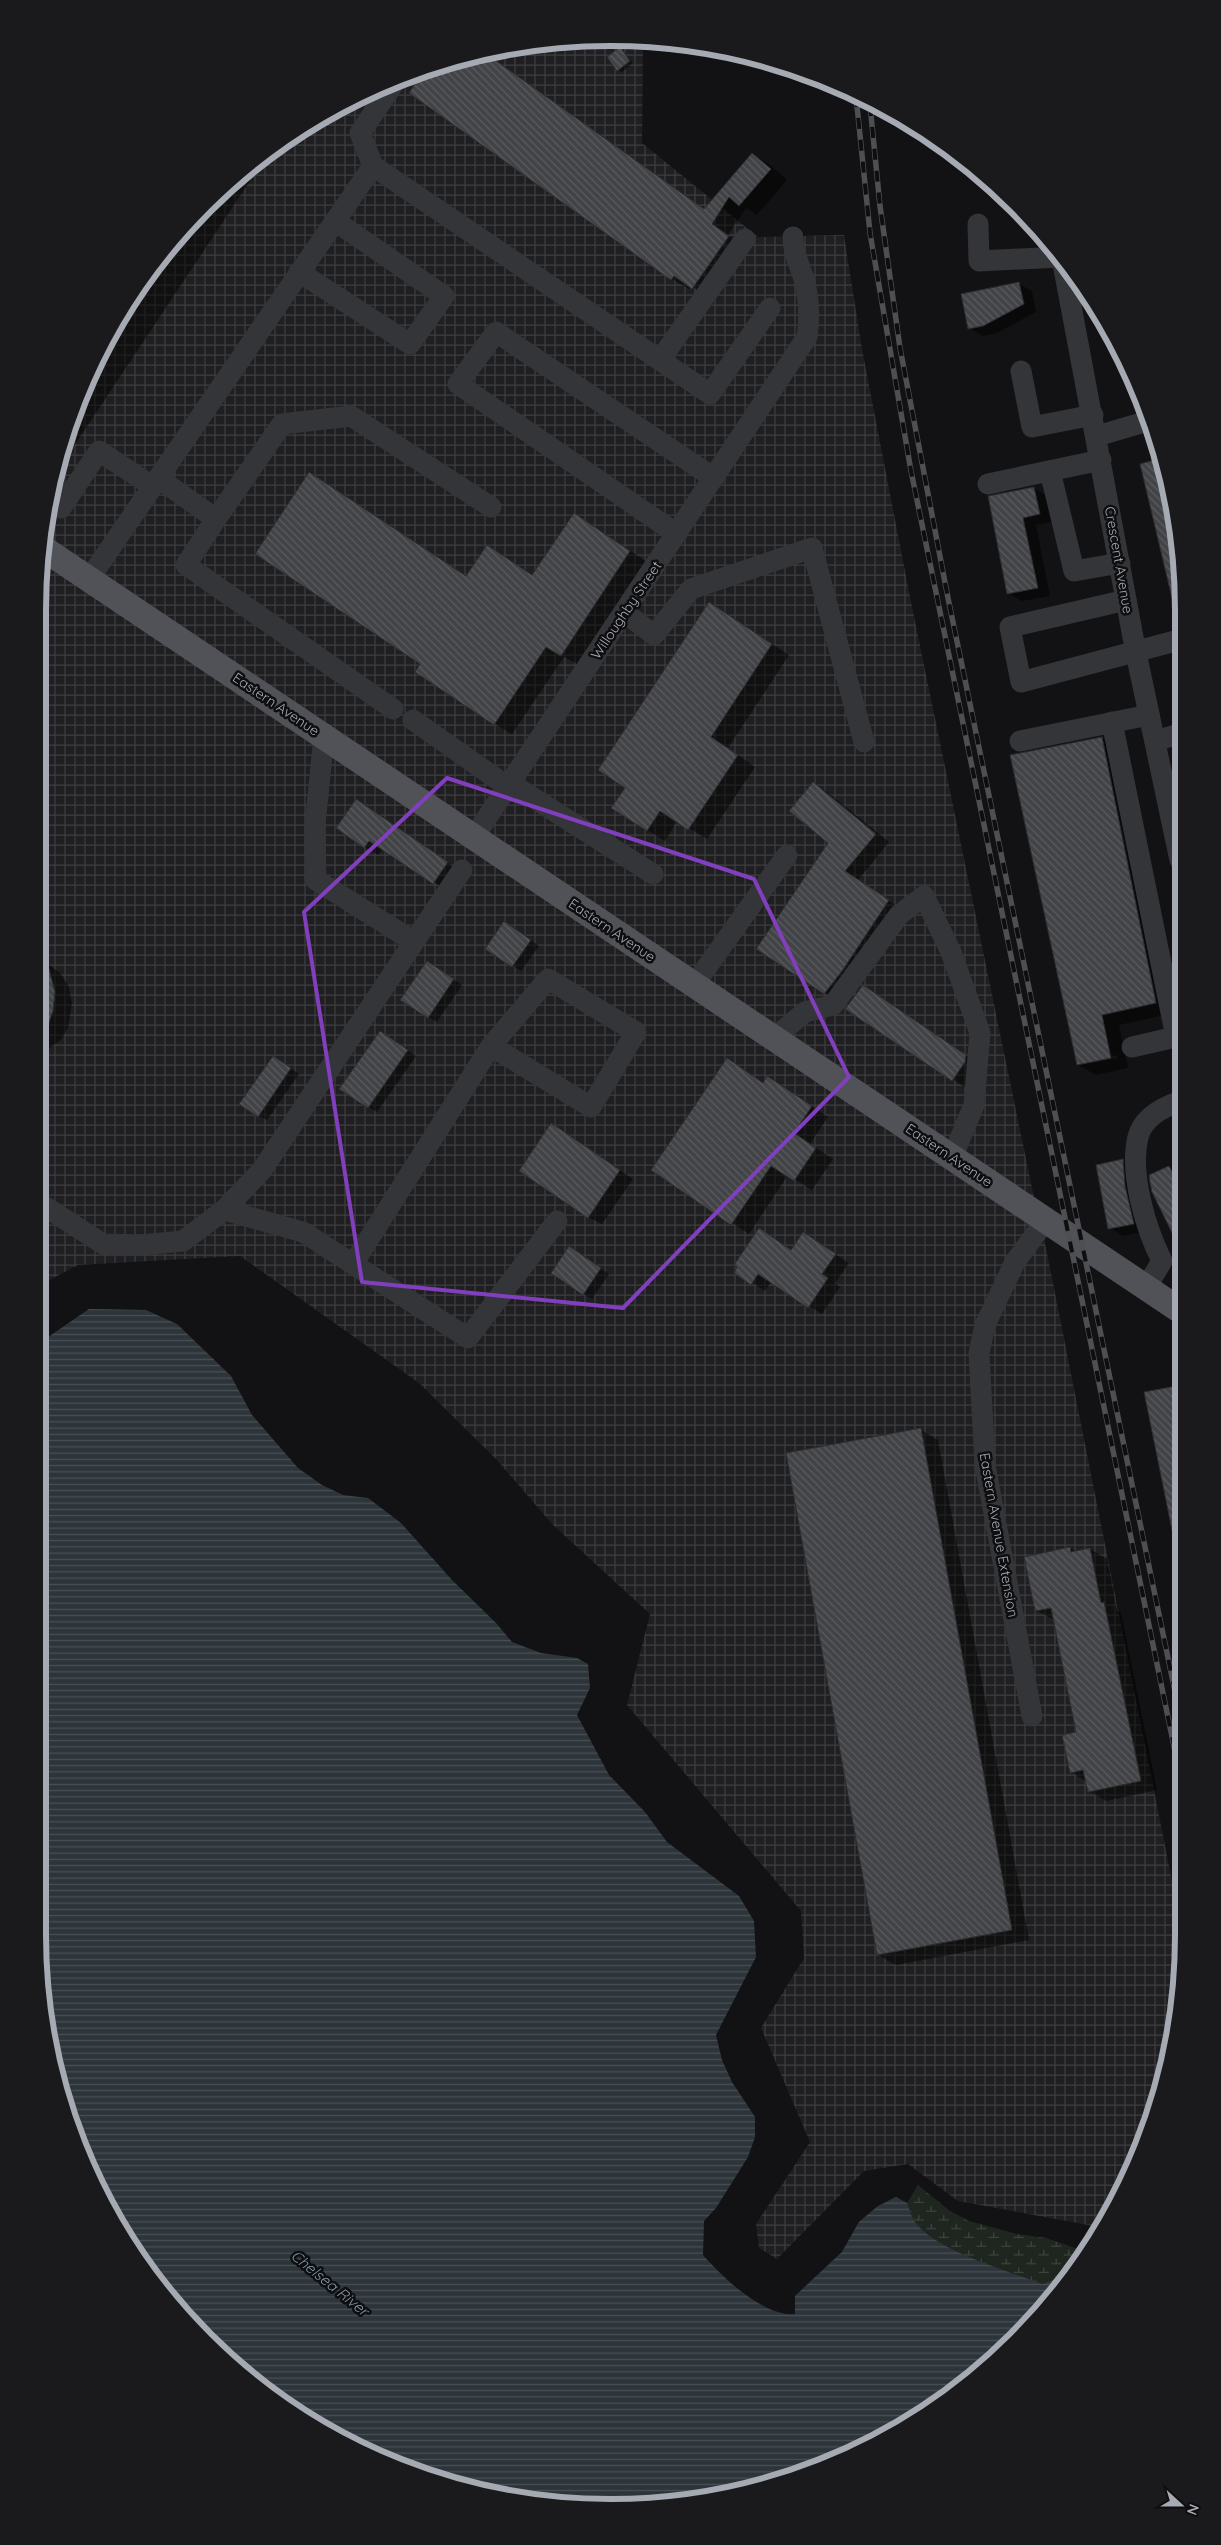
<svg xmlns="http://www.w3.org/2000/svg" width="1221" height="2545" font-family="Quicksand,sans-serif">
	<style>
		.industrial { fill: url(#industrial-grid) }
		.wetland { fill: url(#wetland-marsh) }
		.water { fill: url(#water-rules) }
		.shadow { fill: #0007; fill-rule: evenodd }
		.building { fill: url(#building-back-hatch); stroke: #2d2d30 }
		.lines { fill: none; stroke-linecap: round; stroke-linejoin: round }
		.minor { stroke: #343538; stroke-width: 21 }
		.major { stroke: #505257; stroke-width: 26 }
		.rail-casing { stroke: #4d4f53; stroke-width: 5.5 }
		.rail { stroke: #0e0d0f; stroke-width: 4; stroke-dasharray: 11; stroke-linecap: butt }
		.marked { fill: none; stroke: #813fbd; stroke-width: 4; stroke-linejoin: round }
		.labels { text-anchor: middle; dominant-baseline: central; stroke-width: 5; stroke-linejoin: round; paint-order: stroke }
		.street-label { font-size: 14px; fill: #a5aab3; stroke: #0e0d0f }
		.water-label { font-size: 15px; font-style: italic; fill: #7f97ab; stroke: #0e0d0f }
		.rim { fill: none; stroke: #a5aab3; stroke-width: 6 }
	</style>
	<defs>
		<pattern id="industrial-grid" width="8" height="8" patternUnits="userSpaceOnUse" patternTransform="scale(1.25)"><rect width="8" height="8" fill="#1f1f21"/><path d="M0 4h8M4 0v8" fill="none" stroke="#3d3d3f"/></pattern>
		<pattern id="wetland-marsh" width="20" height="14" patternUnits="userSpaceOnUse" patternTransform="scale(1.25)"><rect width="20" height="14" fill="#1f2620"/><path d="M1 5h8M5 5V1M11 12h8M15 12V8" fill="none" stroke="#3d433e"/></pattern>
		<pattern id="water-rules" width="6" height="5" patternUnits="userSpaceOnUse" patternTransform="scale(1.25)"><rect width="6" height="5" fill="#2d353b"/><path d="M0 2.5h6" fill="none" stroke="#485055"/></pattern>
		<pattern id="building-back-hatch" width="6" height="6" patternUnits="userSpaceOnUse" patternTransform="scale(1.25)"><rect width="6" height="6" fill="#424347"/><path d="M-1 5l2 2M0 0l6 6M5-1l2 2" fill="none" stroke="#5a5b5f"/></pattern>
	</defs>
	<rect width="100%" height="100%" fill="#121214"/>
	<polygon class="industrial" points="611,38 643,41 642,143 758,237 844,235 862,349 911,602 1032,1188 1046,1248 1183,1936 1172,2047 1140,2154 1099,2227 958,2201 908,2164 864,2171 777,2259 759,2248 756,2224 810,2142 761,2028 804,1958 801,1911 627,1705 650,1614 552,1524 497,1460 419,1383 240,1256 78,1265 38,1286 38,610 49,498 81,391 134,292 206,205 292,134 391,81 499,48"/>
	<polygon class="wetland" points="918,2185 950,2211 969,2221 1017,2234 1046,2238 1087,2252 1016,2339 959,2389 795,2296 842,2252 859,2222 878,2206 896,2197 907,2203"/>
	<path class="water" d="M89,1309L146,1310L177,1324L231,1376L252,1415L298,1468L322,1485L343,1495L368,1498L401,1523L452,1580L496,1623L512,1642L541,1653L577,1658L588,1664L590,1688L577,1715L609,1775L645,1812L667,1842L739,1896L754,1921L756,1957L716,2035L722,2060L732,2082L755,2117V2137L748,2157L716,2208L704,2221L703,2255C722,2277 764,2317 795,2314V2296L842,2252L859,2222L878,2206L896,2197L907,2203C909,2208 911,2216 914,2221C937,2252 1007,2270 1042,2284L1069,2274L1016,2339L959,2389L864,2448L794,2477L685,2503L573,2506L498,2496L391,2464L324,2431L232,2365L156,2284L114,2221L68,2119L48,2046L38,1934V1344Z"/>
	<g class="shadow">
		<polygon points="620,49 633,63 622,72 618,70"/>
		<polygon points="484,53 708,214 753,155 770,165 787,180 757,215 746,208 728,235 746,247 710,298 691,286 689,289 672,279 426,71"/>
		<polygon points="268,154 56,473 81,391 134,292 206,205"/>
		<polygon points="977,173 991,188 984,189 977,184"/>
		<polygon points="1019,284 1032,291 1036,312 997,333 983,336 969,328"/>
		<polygon points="309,473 467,577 487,547 534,576 592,525 647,562 579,665 564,657 512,734 495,724 422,663"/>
		<polygon points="1034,488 1047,496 1053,522 1036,525 1050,596 1022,601 1008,593 989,497"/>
		<polygon points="710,603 789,655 728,748 755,767 707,839 677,821 665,841 647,830 627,788"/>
		<path d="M1102,738L1120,749L1174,1013L1119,1025L1128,1068L1096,1075L1078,1065ZM1117,1055V1058L1091,1063V1061Z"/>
		<polygon points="813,784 826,791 889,842 858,880 901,909 838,1001 825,993 830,843"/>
		<polygon points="369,809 460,871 447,891 383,848 378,855 365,847"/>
		<polygon points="513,927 539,946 521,971 486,948"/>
		<polygon points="38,957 60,973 68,985 72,1003 68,1028 61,1040 38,1056"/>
		<polygon points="436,967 462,985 437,1022 428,1017"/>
		<polygon points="876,995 979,1064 966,1088 847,1009"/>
		<polygon points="389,1038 416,1056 377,1112 368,1107"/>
		<polygon points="727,1060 764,1083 768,1078 828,1117 810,1144 833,1159 812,1190 788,1175 749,1234 652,1170"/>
		<polygon points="281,1062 299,1074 267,1120 258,1116"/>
		<polygon points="552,1125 633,1179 602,1224 588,1217"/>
		<polygon points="1123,1161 1136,1168 1147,1231 1123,1236 1110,1228"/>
		<polygon points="1169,1167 1181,1174 1181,1248 1153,1191"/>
		<polygon points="804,1234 849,1263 835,1283 840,1287 822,1314 771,1282 765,1291 735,1272 792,1251"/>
		<polygon points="578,1253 609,1274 592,1299 583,1294"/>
		<polygon points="1182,1386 1182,1572 1146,1393"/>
		<polygon points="921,1430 938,1440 1029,1940 896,1965 878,1955"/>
		<polygon points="1070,1548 1076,1552 1090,1549 1107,1559 1117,1611 1121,1613 1157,1790 1106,1801 1089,1791 1087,1782 1071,1772 1077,1733 1054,1620 1036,1610"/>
	</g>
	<g class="building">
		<polygon points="620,47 630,61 617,71 607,57"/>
		<polygon points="485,53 704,209 752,153 771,169 739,206 729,197 712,224 729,236 692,289 674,276 671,280 409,93 424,71"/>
		<polygon points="1019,282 1024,304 983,326 968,329 961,294"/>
		<polygon points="1158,459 1179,535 1179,597 1172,598 1140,464"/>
		<polygon points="309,472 466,576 487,545 532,575 574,513 630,551 561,656 546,647 494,725 415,672 420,664 255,554"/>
		<polygon points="1034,487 1040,514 1023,518 1038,588 1007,594 988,496"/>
		<polygon points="709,602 772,644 711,737 738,755 688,830 660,811 647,831 611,808 625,788 598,770"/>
		<polygon points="1102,737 1156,1003 1102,1015 1111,1058 1077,1065 1010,755"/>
		<polygon points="813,782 876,834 845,871 889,900 842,971 824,994 756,949 828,843 789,811"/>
		<polygon points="356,799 448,862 433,884 369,841 364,848 336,828"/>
		<polygon points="504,921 531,940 512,967 485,949"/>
		<polygon points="43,946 55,992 53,1011 40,1049 38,1048 38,947"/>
		<polygon points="427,961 454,979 428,1018 400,1000"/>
		<polygon points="863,985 966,1055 965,1062 952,1081 845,1009"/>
		<polygon points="380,1031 408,1050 368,1108 339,1089"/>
		<polygon points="273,1056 291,1068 258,1117 239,1104"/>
		<polygon points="727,1058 763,1083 767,1076 812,1106 794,1133 816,1148 794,1181 771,1166 731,1225 651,1170"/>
		<polygon points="551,1123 620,1170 588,1218 519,1171"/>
		<polygon points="1123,1159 1125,1186 1134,1224 1108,1229 1096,1165"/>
		<polygon points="1169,1166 1181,1189 1181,1251 1152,1192 1150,1182 1149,1175"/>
		<polygon points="759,1228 791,1250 803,1232 836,1254 822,1274 828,1278 808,1308 758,1274 751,1285 734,1273 737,1267 734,1265"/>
		<polygon points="569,1246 601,1268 583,1295 551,1273"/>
		<polygon points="1182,1385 1182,1539 1174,1540 1144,1392"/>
		<polygon points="921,1428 1012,1930 877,1955 786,1453"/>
		<polygon points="1070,1547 1071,1552 1090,1548 1101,1603 1104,1602 1141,1781 1088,1792 1083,1770 1070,1773 1062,1735 1076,1732 1051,1608 1035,1611 1024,1557"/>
	</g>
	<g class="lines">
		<g class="minor">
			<polyline points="373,166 360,133 396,80"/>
			<polyline points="978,224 979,261 1060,257"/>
			<polyline points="1062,258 1136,653 1180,860"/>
			<polyline points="299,272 410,344 444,296 335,221"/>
			<polyline points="660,360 745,239"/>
			<polyline points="1021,371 1032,427 1093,415"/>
			<polyline points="1097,436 1148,421"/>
			<polyline points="1050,471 1074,571 1120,563"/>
			<polyline points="158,478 216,519 186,565 393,709"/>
			<polyline points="988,484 1101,460"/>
			<polyline points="61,508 99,451 152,486"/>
			<polyline points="216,519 282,424 351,416 491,507"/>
			<polyline points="677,534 458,384 496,332 714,478"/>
			<polyline points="89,579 373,166 710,394 770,308"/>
			<polyline points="1126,600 1010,627 1021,682 1179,640"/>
			<polyline points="624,612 654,635 691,589 812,548 864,742"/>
			<polyline points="413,720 508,787"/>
			<polyline points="1112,722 1176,1037"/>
			<polyline points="324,736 315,825 316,880 413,941"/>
			<polyline points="1020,741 1149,715"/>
			<polyline points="1155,741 1179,734"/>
			<polyline points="510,783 653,874"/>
			<path d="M474,837L807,337C810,317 809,298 804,279C799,263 793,253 793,237"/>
			<polyline points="694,985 787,855"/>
			<polyline points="774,1038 805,1012 833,1005 899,915 924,896 951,952 980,1033 974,1105 952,1158"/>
			<polyline points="1132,1047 1180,1036"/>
			<polyline points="38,1202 103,1244 140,1245 183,1241 224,1210 262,1170 462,870"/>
			<polyline points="224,1210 303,1232 468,1338 557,1221"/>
			<polyline points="353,1264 491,1046 591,1107 636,1032 548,979 491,1046"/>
			<path d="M1146,1288L1162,1261C1146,1229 1129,1174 1138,1137C1143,1117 1163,1107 1181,1101"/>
			<polyline points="1032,1716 985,1465 979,1353 985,1325 1015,1262 1046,1220"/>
		</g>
		<polyline class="major" points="44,549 1181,1311"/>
		<defs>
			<g id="rail">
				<polyline points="856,96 870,233 911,471 1183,1790"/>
				<polyline points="870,105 880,206 900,348 948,598 1183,1730"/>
			</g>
		</defs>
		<use href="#rail" class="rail-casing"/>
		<use href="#rail" class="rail"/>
	</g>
	<path class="marked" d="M447,778L754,879L849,1077L623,1308L362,1282L304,912Z"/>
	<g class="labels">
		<g class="street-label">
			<text transform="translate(1119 560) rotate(80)">Crescent Avenue</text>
			<text transform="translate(626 610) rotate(-56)">Willoughby Street</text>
			<text transform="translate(276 704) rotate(34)">Eastern Avenue</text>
			<text transform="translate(612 930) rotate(34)">Eastern Avenue</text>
			<text transform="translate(949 1155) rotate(34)">Eastern Avenue</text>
			<text transform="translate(999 1535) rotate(80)">Eastern Avenue Extension</text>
		</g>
		<g class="water-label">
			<text transform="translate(330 2283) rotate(39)">Chelsea River</text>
		</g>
	</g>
	<path d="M0 0H1221V2545H0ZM610 46H611A564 564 0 0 1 1175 610V1935A564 564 0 0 1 611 2499H610A564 564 0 0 1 46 1935V610A564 564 0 0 1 610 46Z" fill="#1a1a1c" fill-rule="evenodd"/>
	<path class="rim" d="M610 46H611A564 564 0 0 1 1175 610V1935A564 564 0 0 1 611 2499H610A564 564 0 0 1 46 1935V610A564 564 0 0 1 610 46Z"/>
	<g transform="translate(1181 2505) rotate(111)" stroke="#0e0d0f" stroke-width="4" paint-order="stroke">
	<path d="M0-4L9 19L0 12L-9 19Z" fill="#a5aab3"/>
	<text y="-8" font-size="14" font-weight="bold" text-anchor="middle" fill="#a5aab3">N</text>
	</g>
</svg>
